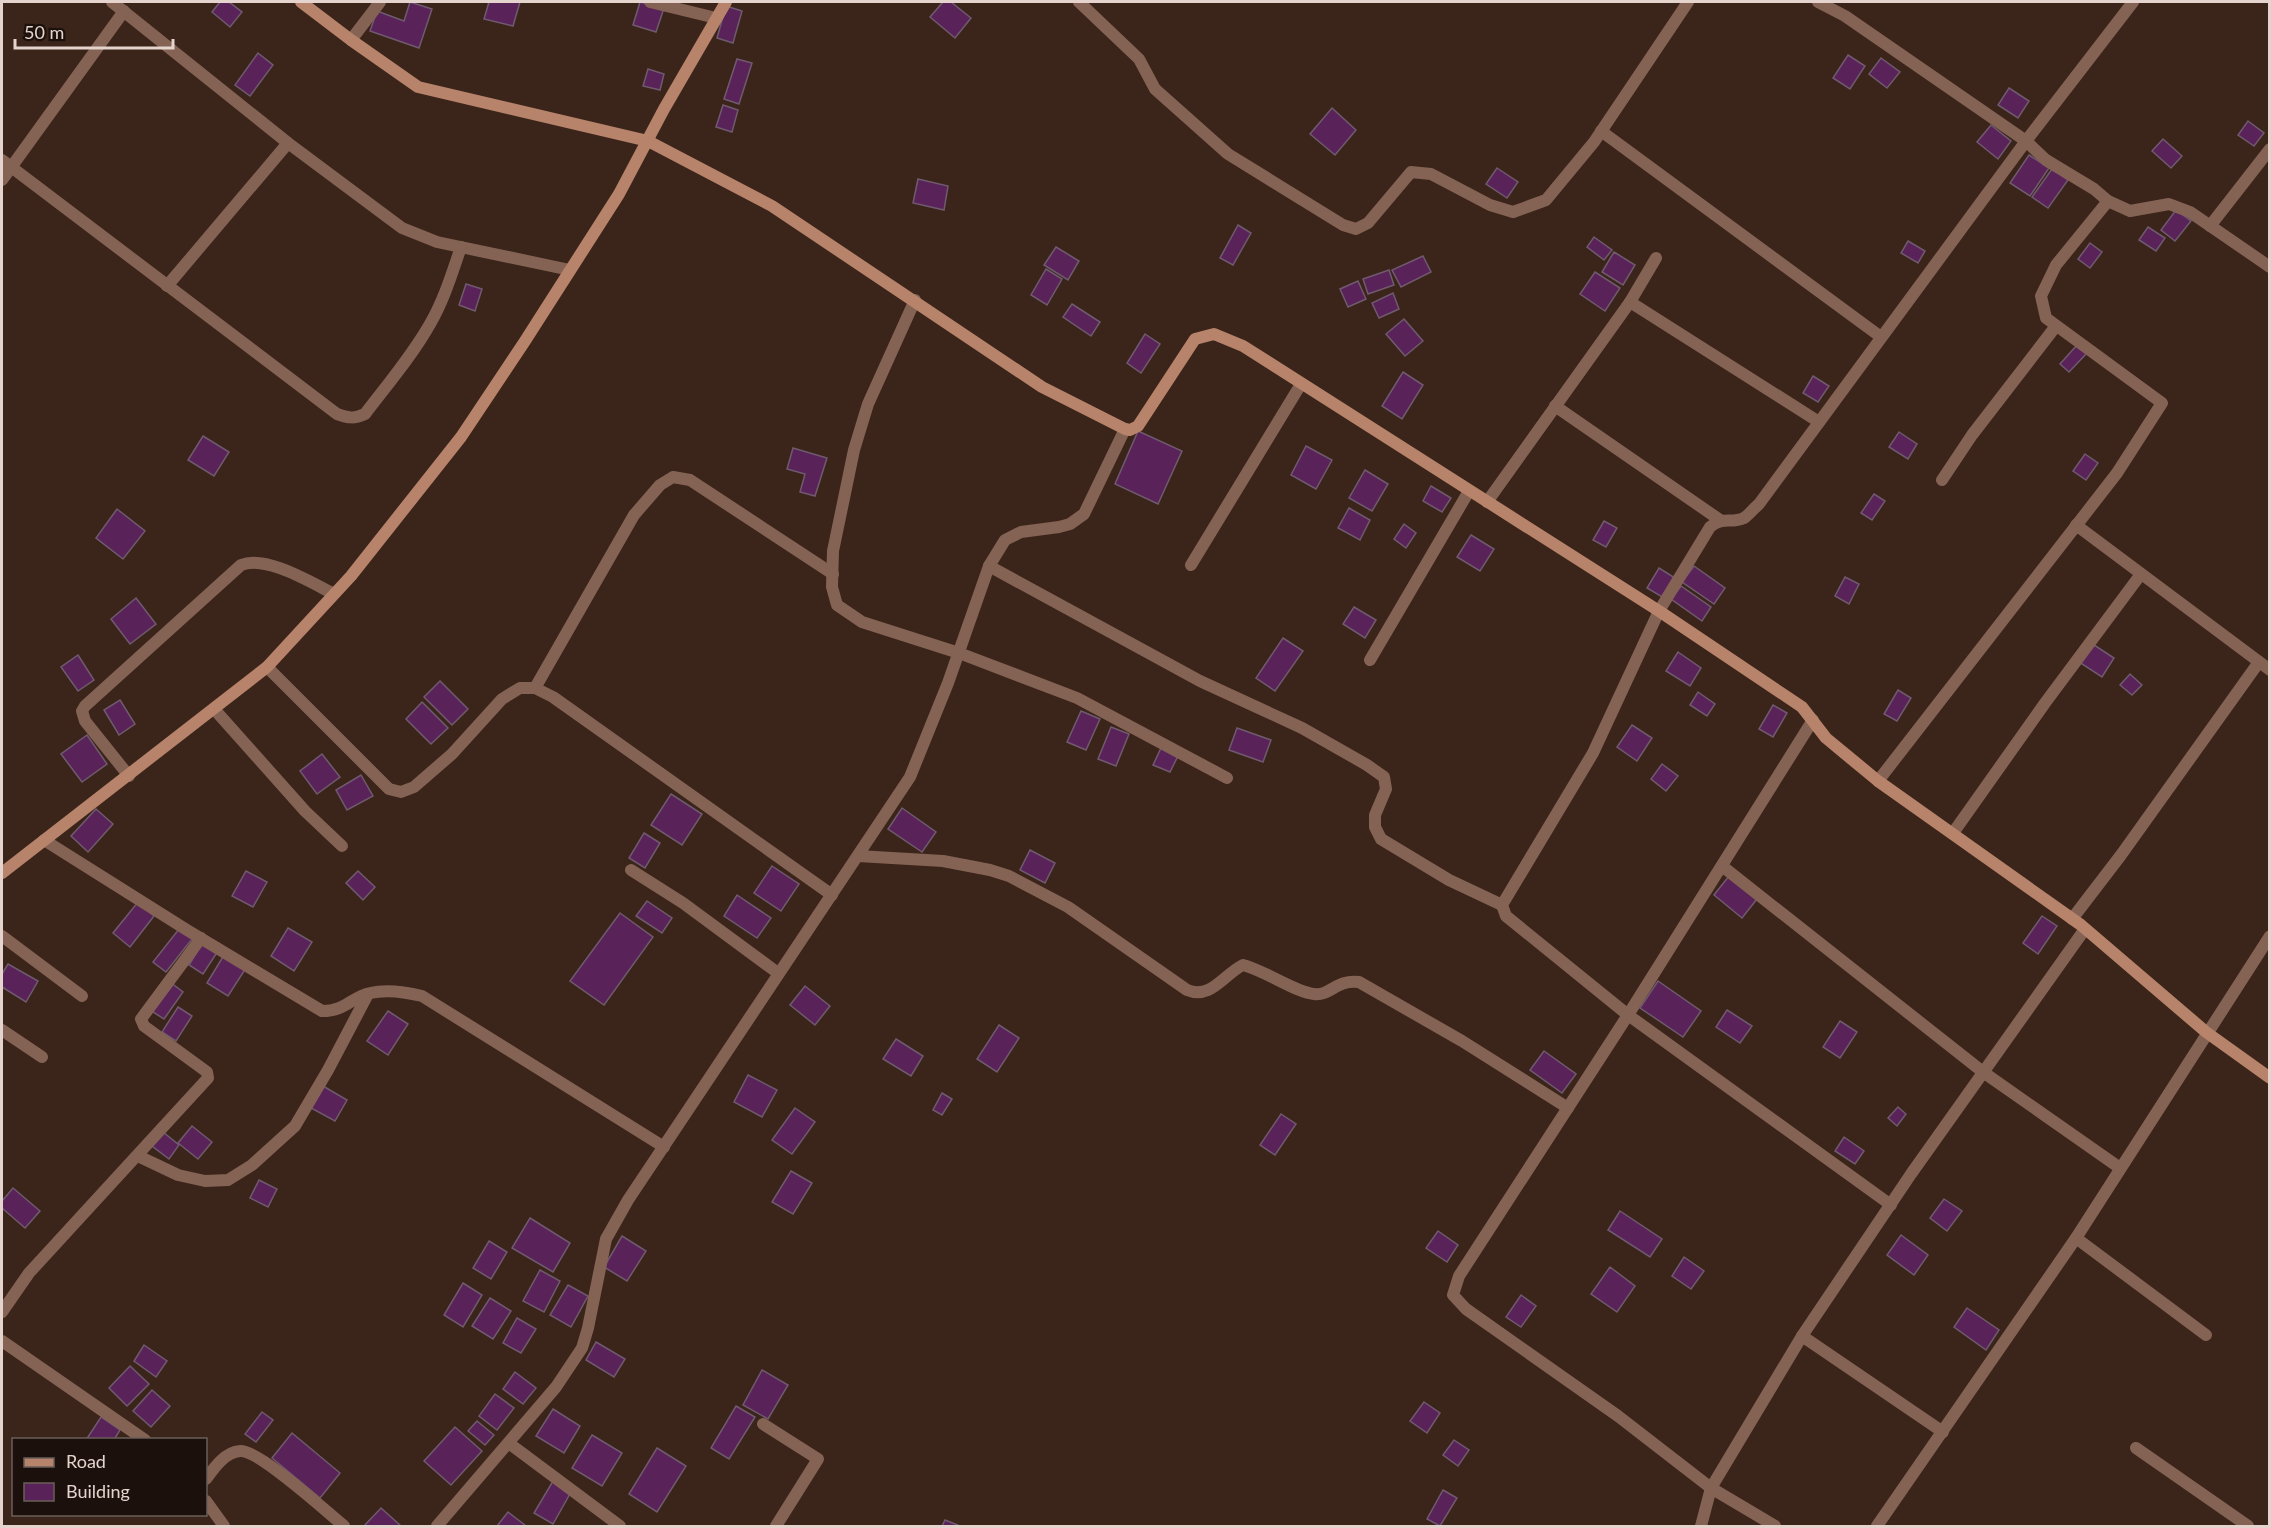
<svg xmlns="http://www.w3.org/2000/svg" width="2271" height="1528" font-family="Lato,sans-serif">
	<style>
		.building { fill: #592359; stroke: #6f5a6e; stroke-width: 1.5 }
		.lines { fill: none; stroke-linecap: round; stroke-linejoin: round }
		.street { stroke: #846354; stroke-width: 12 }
		.secondary { stroke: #b7836b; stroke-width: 12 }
	</style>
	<rect width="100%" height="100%" fill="#3b2419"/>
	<g class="building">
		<polygon points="220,2 229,2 242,12 230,27 212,12"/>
		<polygon points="410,2 432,9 419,48 370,31 377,11 404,21"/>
		<polygon points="489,2 520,2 513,26 484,19"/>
		<polygon points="640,2 664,8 656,32 633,25"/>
		<polygon points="943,2 951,2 971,18 955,38 930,17"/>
		<polygon points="726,6 742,11 733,43 717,38"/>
		<polygon points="258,53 273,65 250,96 235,85"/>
		<polygon points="1848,55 1865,66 1850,89 1833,78"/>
		<polygon points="1881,58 1900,72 1887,88 1869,74"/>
		<polygon points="737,59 752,63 739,104 724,99"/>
		<polygon points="648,69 664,74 660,90 643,86"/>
		<polygon points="2009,88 2029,101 2018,118 1998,105"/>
		<polygon points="723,105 738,110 732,132 716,127"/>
		<polygon points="1332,108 1356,130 1335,155 1310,134"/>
		<polygon points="2248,121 2264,133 2254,146 2238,135"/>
		<polygon points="1991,125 2011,141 1998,159 1977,142"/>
		<polygon points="2163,139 2182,156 2171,168 2152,151"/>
		<polygon points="2029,155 2049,168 2030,196 2010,183"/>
		<polygon points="1497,168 1518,182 1507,198 1486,184"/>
		<polygon points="2052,169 2068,180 2048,208 2032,197"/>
		<polygon points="918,179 948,186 944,210 913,203"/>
		<polygon points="2176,210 2191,221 2175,241 2161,230"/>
		<polygon points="1238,225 1251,233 1233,265 1220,258"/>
		<polygon points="2148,227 2165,238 2156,251 2139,240"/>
		<polygon points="1594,237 1612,250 1604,260 1587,247"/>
		<polygon points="1908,241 1925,251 1918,263 1901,253"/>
		<polygon points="2090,243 2102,252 2090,268 2078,259"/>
		<polygon points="1056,247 1079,261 1068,280 1044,265"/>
		<polygon points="1614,252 1635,265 1623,285 1602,272"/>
		<polygon points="1423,256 1431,272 1401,287 1392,270"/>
		<polygon points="1046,269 1062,279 1047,305 1031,295"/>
		<polygon points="1389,270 1394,285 1368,294 1363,279"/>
		<polygon points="1595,272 1620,288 1605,311 1580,294"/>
		<polygon points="1358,281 1366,299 1348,307 1340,289"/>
		<polygon points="466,284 482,289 475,311 459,305"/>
		<polygon points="1393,293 1399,309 1379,318 1372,303"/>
		<polygon points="1072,304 1100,322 1091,336 1063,317"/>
		<polygon points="1404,319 1423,341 1405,356 1386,334"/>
		<polygon points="1145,334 1160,344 1141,373 1127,363"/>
		<polygon points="2077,345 2087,353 2069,372 2060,364"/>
		<polygon points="1403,372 1423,385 1402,419 1382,406"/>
		<polygon points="1813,376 1829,386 1818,402 1803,393"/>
		<polygon points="1138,431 1182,451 1158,504 1115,484"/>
		<polygon points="1899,432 1917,444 1908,459 1889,447"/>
		<polygon points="203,436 229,452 214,476 188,460"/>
		<polygon points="1306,446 1332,460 1316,489 1291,475"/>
		<polygon points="793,448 827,458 815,496 800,492 805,474 787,469"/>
		<polygon points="2085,454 2098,463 2086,480 2073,471"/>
		<polygon points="1365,470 1388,484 1372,511 1349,498"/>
		<polygon points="1431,486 1451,498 1442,512 1423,501"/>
		<polygon points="1874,494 1885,501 1872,520 1861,513"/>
		<polygon points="1349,508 1370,520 1360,540 1338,528"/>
		<polygon points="117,509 145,531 123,559 96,538"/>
		<polygon points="1604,521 1617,528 1606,547 1593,540"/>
		<polygon points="1404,524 1416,533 1406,548 1394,539"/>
		<polygon points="1471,535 1494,549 1480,571 1457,557"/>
		<polygon points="1694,566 1725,588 1714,604 1682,582"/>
		<polygon points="1659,568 1675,578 1664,598 1647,588"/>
		<polygon points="1845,577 1859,584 1849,604 1835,596"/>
		<polygon points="1681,586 1711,607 1702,621 1671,599"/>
		<polygon points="136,598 156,624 130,644 111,619"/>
		<polygon points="1354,607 1376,620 1365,638 1343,624"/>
		<polygon points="1283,638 1303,651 1275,691 1256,678"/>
		<polygon points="2091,643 2114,658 2102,677 2079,662"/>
		<polygon points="1678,652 1701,668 1690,686 1666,671"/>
		<polygon points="78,655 94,680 78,691 61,667"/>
		<polygon points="2130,674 2142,685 2132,695 2120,685"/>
		<polygon points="440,681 468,709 452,725 424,697"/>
		<polygon points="1898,690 1911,698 1897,721 1884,714"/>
		<polygon points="1698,692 1715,704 1707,716 1690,705"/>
		<polygon points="120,700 135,724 119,735 104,710"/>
		<polygon points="422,702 448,728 431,744 406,719"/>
		<polygon points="1773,705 1787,713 1773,737 1759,729"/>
		<polygon points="1081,711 1100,719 1086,750 1067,742"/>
		<polygon points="1632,725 1652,738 1637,761 1617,747"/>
		<polygon points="1111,727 1129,734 1116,766 1098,759"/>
		<polygon points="1237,728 1271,740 1263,762 1229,750"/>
		<polygon points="87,735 107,764 82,782 61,754"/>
		<polygon points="1161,748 1178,756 1170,772 1153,765"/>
		<polygon points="322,754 340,777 317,794 300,771"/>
		<polygon points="1662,764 1678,776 1666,791 1651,779"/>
		<polygon points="361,775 373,796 347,810 336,790"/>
		<polygon points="671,794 702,814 682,845 651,825"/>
		<polygon points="902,808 936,832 922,852 888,829"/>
		<polygon points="96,809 113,824 88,852 71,836"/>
		<polygon points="644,833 660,843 645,868 629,858"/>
		<polygon points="1030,850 1055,863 1045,883 1020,870"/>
		<polygon points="772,866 799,884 781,911 754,893"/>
		<polygon points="246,871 267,882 253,907 232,896"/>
		<polygon points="358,871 375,887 363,900 346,883"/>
		<polygon points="1729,876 1757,899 1742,918 1714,895"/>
		<polygon points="737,895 771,918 757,938 724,916"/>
		<polygon points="647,901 672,918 662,933 636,916"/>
		<polygon points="138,902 154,916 130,947 113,933"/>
		<polygon points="620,913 653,937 604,1005 570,981"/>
		<polygon points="2042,916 2057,926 2038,954 2023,943"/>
		<polygon points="288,928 312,942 294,971 271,956"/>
		<polygon points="179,929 192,939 166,972 153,962"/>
		<polygon points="203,942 218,951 203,974 189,965"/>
		<polygon points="224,955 246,968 228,996 207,983"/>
		<polygon points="8,964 38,981 26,1002 2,987 2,974"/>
		<polygon points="1658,981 1701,1011 1683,1037 1640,1008"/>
		<polygon points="170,982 183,992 164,1019 150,1010"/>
		<polygon points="805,986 830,1006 815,1025 790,1005"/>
		<polygon points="178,1007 192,1016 176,1041 162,1032"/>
		<polygon points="1727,1010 1752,1026 1740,1043 1716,1027"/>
		<polygon points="388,1011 408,1024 388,1055 367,1041"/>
		<polygon points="1840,1021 1857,1032 1840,1058 1823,1047"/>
		<polygon points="999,1025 1019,1038 997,1072 977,1059"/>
		<polygon points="896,1039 923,1056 911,1076 883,1059"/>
		<polygon points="1544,1051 1576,1074 1562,1093 1530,1070"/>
		<polygon points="748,1075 777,1090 762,1117 734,1102"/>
		<polygon points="323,1086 347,1100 335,1121 311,1108"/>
		<polygon points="942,1093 952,1099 942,1115 933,1110"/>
		<polygon points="1898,1107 1906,1114 1897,1126 1888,1118"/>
		<polygon points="795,1108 815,1122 792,1154 772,1140"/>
		<polygon points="1281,1114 1296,1124 1275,1155 1260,1145"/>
		<polygon points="192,1126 212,1142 198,1159 178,1143"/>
		<polygon points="163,1132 179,1145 169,1159 152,1146"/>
		<polygon points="1844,1137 1864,1151 1855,1164 1835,1151"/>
		<polygon points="791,1171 812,1183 793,1214 772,1202"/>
		<polygon points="259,1180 277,1189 268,1207 250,1198"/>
		<polygon points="13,1188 40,1211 25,1228 2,1208 2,1201"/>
		<polygon points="1944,1199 1962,1211 1947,1231 1930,1218"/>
		<polygon points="1620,1211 1662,1239 1650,1257 1608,1230"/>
		<polygon points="530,1218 570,1243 553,1272 512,1248"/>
		<polygon points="1438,1231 1458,1245 1447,1262 1426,1248"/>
		<polygon points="1901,1235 1928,1255 1914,1275 1887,1255"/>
		<polygon points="622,1236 646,1251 627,1281 604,1267"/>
		<polygon points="489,1241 507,1252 491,1279 473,1268"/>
		<polygon points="1684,1257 1704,1271 1691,1289 1672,1276"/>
		<polygon points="1610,1267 1635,1286 1617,1312 1591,1294"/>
		<polygon points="540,1270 560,1281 544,1312 523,1301"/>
		<polygon points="463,1283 482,1295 463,1327 444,1315"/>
		<polygon points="568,1285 588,1296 571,1327 550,1315"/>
		<polygon points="1521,1295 1536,1306 1521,1327 1506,1317"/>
		<polygon points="490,1298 511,1311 493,1339 472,1326"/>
		<polygon points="1967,1308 1999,1330 1986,1350 1954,1327"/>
		<polygon points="517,1318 536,1329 521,1353 503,1343"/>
		<polygon points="596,1342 625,1359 614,1377 586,1360"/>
		<polygon points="144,1345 167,1361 156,1377 134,1361"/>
		<polygon points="130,1366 149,1384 127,1406 109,1388"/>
		<polygon points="762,1370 788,1385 768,1419 743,1405"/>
		<polygon points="515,1372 536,1388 523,1404 503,1389"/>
		<polygon points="152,1390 170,1406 151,1427 133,1411"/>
		<polygon points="495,1394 514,1408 497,1430 479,1416"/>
		<polygon points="1424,1402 1440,1413 1427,1433 1410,1421"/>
		<polygon points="736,1406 755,1417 729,1459 711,1448"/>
		<polygon points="553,1409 580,1426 564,1453 536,1436"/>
		<polygon points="262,1412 273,1420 256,1442 245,1434"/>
		<polygon points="101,1417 120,1430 114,1440 86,1440"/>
		<polygon points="477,1421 494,1435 485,1445 468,1431"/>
		<polygon points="455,1427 482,1451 451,1485 424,1461"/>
		<polygon points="292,1433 340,1473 320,1498 272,1458"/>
		<polygon points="592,1435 622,1453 602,1486 572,1468"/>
		<polygon points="1454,1440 1469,1450 1458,1466 1443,1455"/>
		<polygon points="657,1448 686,1466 657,1512 629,1494"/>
		<polygon points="553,1481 571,1492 553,1524 534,1513"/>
		<polygon points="1443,1490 1457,1498 1440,1526 1427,1519"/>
		<polygon points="381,1508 401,1526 364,1526"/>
		<polygon points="508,1512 525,1525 525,1526 497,1526"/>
		<polygon points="945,1520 960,1526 942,1526"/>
	</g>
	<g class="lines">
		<g class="street">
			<polyline points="112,2 288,143 402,228 437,242 570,270"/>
			<polyline points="650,2 716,18"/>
			<polyline points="1079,2 1139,59 1155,89 1228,154 1343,225 1356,229 1368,223 1411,172 1431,174 1490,205 1513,212 1546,200 1594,142 1688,2"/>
			<path d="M1818,2L1845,16L2026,141L1759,504C1754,508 1749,515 1744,518C1731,524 1723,516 1710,527L1659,611L1593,753L1502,905L1506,916L1628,1015L1891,1205"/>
			<polyline points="2133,2 2026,141 2046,160 2094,189 2108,201 2130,211 2169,204 2190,212 2270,267"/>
			<polyline points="351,40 380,2"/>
			<polyline points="1601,131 1881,337"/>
			<path d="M2,160L337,414C348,418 354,419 365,414C387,385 412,356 430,324C444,300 452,273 461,247"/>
			<polyline points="2,180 124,11"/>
			<polyline points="2210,226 2270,149"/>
			<polyline points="167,286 288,143"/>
			<polyline points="915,300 868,404 854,450 833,551 832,587 837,605 862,622 959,653 1077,698 1227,778"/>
			<polyline points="1630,302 1819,422"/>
			<polyline points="1555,406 1720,520"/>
			<polyline points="1942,480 1972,435 2056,326"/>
			<polyline points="1487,502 1630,302 1656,258"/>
			<polyline points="2076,525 2270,670"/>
			<polyline points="1191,565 1301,384"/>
			<polyline points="989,566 1200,681 1302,728 1367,765 1384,777 1386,789 1375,815 1375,827 1381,839 1449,880 1502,905"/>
			<polyline points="1370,660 1469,491"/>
			<polyline points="267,667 389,789 401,792 414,787 452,754 502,699 520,688 535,688 553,697 832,895"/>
			<polyline points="535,688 634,515 660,485 673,477 690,480 833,574"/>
			<polyline points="215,710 305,811 342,846"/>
			<path d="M129,776L85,721L82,711L85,706L241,565C266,555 310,582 334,594"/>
			<polyline points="1878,781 2117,473 2162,403 2046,318 2041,296 2056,265 2108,201"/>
			<polyline points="1953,833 2045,703 2141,574"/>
			<path d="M44,840L187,930L322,1011C346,1011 351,997 370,993C387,989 406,992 422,996L664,1147"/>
			<path d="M858,856L943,861L990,870L1009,876L1068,907L1187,990C1211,1000 1223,975 1243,965C1266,971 1295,992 1314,994C1331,996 1336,979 1359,982L1462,1041L1568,1108"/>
			<polyline points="1722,866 1983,1072 2120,1168"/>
			<polyline points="631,870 683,903 778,973"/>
			<polyline points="2072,919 2121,855 2259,662"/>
			<polyline points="2,936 82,996"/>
			<polyline points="2,1030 42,1057"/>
			<polyline points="138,1156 178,1175 205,1181 228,1180 252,1165 295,1126 328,1070 368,994"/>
			<polyline points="2076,1238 2206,1335"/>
			<polyline points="2,1312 29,1273 208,1078 207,1072 144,1026 141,1019 201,938"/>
			<polyline points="1802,1336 1943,1432"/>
			<polyline points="2,1341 145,1440"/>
			<polyline points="763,1424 818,1459 776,1526"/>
			<polyline points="510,1444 620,1526"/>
			<polyline points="2136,1448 2248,1526"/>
			<path d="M206,1479C214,1468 225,1452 240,1451C258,1449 328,1513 344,1526"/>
			<polyline points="206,1501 224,1526"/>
			<polyline points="437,1526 556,1387 582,1348 588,1328 606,1239 628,1200 910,777 948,683 989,566 1005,540 1021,532 1059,527 1070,524 1084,514 1125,429"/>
			<polyline points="1701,1526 1711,1488 1618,1416 1466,1309 1453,1295 1459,1276 1628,1015 1813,720"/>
			<polyline points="1775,1526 1711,1488 1802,1336 1911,1174 2085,929"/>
			<polyline points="1877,1526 2076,1238 2270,936"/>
		</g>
		<g class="secondary">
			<polyline points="301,2 351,40 418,87 648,141 772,206 1042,387 1125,429 1130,430 1138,426 1195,339 1214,334 1243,346 1659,611 1802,707 1826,738 1878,781 2081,925 2206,1032 2270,1078"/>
			<polyline points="2,873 267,667 351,576 461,437 525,341 619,194 664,109 726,2"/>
		</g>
	</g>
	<rect width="2271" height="1528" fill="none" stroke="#e4d4cd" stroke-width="6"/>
	<rect x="12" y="1438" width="195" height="78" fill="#1b100c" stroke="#6b5e59" stroke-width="1.5"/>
	<rect x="24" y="1458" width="30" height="9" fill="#b7836b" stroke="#6b5e59" stroke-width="1.5"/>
	<text x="66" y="1468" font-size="18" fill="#e4d4cd">Road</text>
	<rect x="24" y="1483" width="30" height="18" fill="#592359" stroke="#6b5e59" stroke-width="1.5"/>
	<text x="66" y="1498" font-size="18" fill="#e4d4cd">Building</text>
	<path d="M15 39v9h158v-9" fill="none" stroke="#e4d4cd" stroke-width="3"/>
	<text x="24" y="39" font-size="18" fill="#e4d4cd" stroke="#1b100c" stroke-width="4.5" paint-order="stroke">50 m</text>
</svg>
